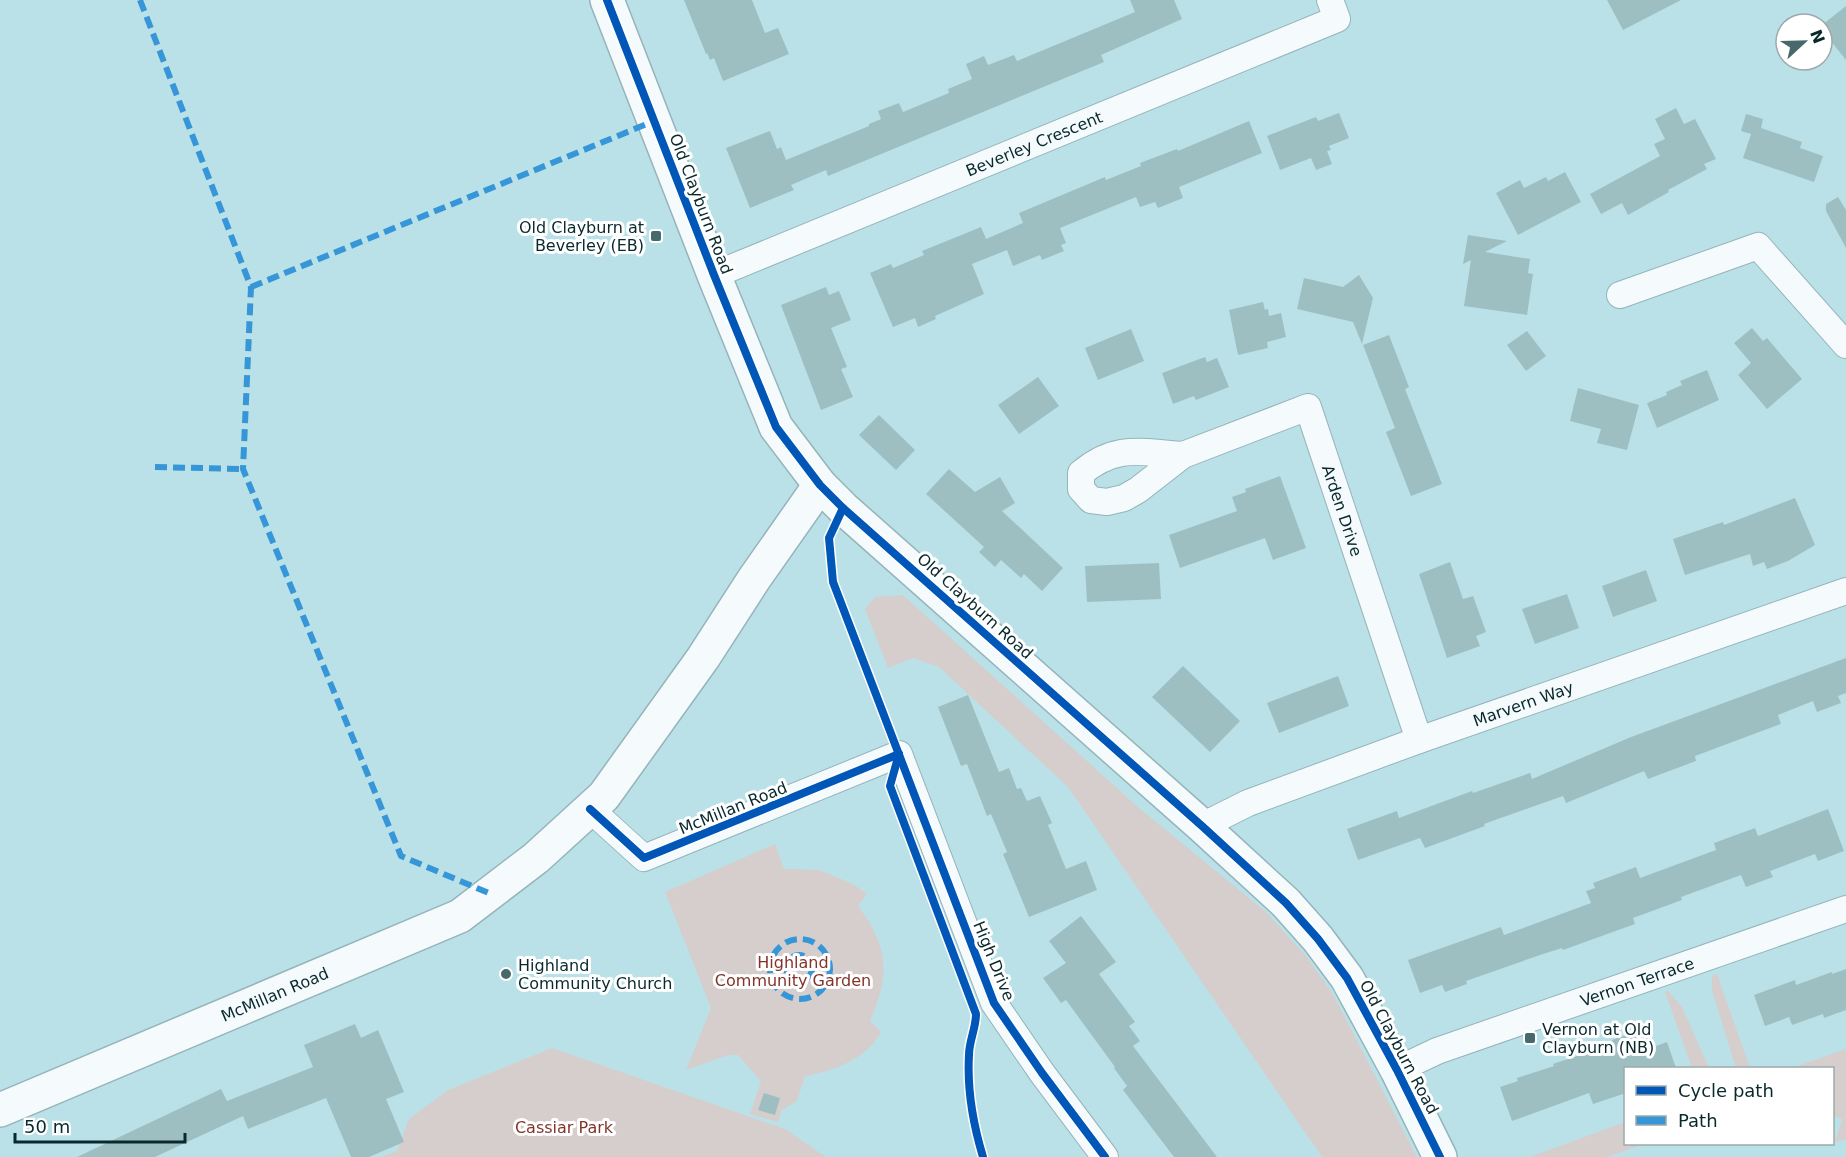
<svg xmlns="http://www.w3.org/2000/svg" width="1846" height="1157" font-family="'DejaVu Sans',sans-serif">
	<style>
		.green { fill: #d5cecc }
		.building { fill: #9ebfc2 }
		.lines { fill: none; stroke-linecap: round; stroke-linejoin: round }
		.minor-casing { stroke: #95b4ba; stroke-width: 28 }
		.secondary-casing { stroke: #95b4ba; stroke-width: 36 }
		.minor { stroke: #f5fafc; stroke-width: 26 }
		.secondary { stroke: #f5fafc; stroke-width: 33 }
		.quiet { stroke: #3796d7; stroke-width: 6; stroke-dasharray: 12 6; stroke-linecap: butt }
		.cycleway-casing { stroke: #fff; stroke-width: 11 }
		.cycleway { stroke: #0057b8; stroke-width: 8 }
		.poi-dot { fill: #47696e; stroke: #fff; stroke-width: 2 }
		.labels { text-anchor: middle; dominant-baseline: central; stroke-width: 6; stroke-linejoin: round; paint-order: stroke }
		.street-label { font-size: 16px; fill: #09292d; stroke: #fff }
		.poi-label { font-size: 16px; fill: #09292d; stroke: #fff; text-anchor: start }
		.park-label { font-size: 16px; fill: #83342a; stroke: #fff }
	</style>
	<rect width="100%" height="100%" fill="#bae1e8"/>
	<g class="green">
		<polygon points="903,595 1139,808 1266,912 1306,956 1333,994 1417,1157 1322,1157 1068,787 939,667 913,658 888,668 865,609 875,597"/>
		<path d="M775,844L784,869L819,870L853,884L867,894L858,906C889,947 890,974 870,1021L881,1032C866,1059 835,1071 805,1076L797,1101L782,1110L778,1122L750,1114L761,1081L738,1055H728L686,1070L711,1008L665,892Z"/>
		<polygon points="1717,974 1750,1068 1736,1068 1712,991 1712,976"/>
		<polygon points="1668,991 1682,1007 1709,1068 1692,1068 1665,992"/>
		<polygon points="552,1048 785,1129 826,1157 381,1157 397,1151 409,1119 448,1090"/>
		<polygon points="1846,1049 1846,1139 1835,1142 1842,1119 1833,1115 1832,1068 1792,1068"/>
		<polygon points="1625,1122 1626,1144 1644,1144 1607,1157 1530,1157"/>
	</g>
	<g class="building">
		<polygon points="684,0 752,0 765,33 778,28 789,54 723,81 714,58 710,60 707,53 706,54"/>
		<polygon points="1130,0 1174,0 1182,19 1101,55 1104,62 828,176 826,170 791,185 794,190 750,208 726,148 770,131 777,149 781,147 786,160 869,126 869,124 881,119 878,111 899,103 903,112 949,93 948,89 972,79 966,64 984,56 988,65 1014,55 1017,61 1135,12"/>
		<polygon points="1607,0 1681,0 1623,30"/>
		<polygon points="1846,6 1846,60 1822,30 1822,25"/>
		<polygon points="1676,108 1684,124 1695,119 1716,159 1704,164 1707,169 1668,190 1669,192 1628,215 1622,203 1601,214 1590,194 1660,156 1654,144 1665,139 1655,119"/>
		<polygon points="1339,113 1349,138 1329,146 1331,150 1327,151 1332,164 1316,170 1311,158 1280,170 1267,136 1316,117 1318,121"/>
		<polygon points="1746,114 1763,119 1761,128 1802,142 1800,148 1823,156 1814,182 1743,158 1751,134 1741,131"/>
		<polygon points="1249,121 1262,153 1179,187 1183,198 1158,208 1155,202 1140,207 1136,197 1060,228 1066,243 1061,245 1064,251 1042,260 1040,255 1013,266 1007,250 972,264 984,294 935,316 936,319 918,327 915,318 893,327 870,273 891,264 893,268 924,255 922,251 981,227 986,239 1023,223 1019,213 1105,177 1106,180 1141,166 1140,163 1177,149 1178,151"/>
		<polygon points="1565,172 1581,202 1518,235 1496,193 1520,180 1524,188 1546,177 1548,181"/>
		<polygon points="1838,197 1846,210 1846,248 1826,211 1826,204"/>
		<polygon points="1468,235 1507,241 1485,252 1530,259 1528,273 1533,274 1527,315 1464,306 1471,260 1463,264"/>
		<polygon points="1359,275 1373,298 1362,344 1353,322 1297,309 1304,278 1343,287"/>
		<polygon points="826,287 829,295 839,291 851,320 831,328 847,367 841,369 853,397 821,410 781,305"/>
		<polygon points="1263,302 1265,310 1268,309 1269,316 1281,313 1286,337 1267,342 1268,348 1238,355 1229,310"/>
		<polygon points="1752,328 1763,341 1767,338 1802,379 1767,409 1738,375 1751,363 1734,343"/>
		<polygon points="1131,329 1144,361 1098,380 1085,348"/>
		<polygon points="1527,331 1546,356 1526,371 1507,345"/>
		<polygon points="1389,335 1409,387 1405,389 1442,484 1411,496 1386,432 1395,428 1363,345"/>
		<polygon points="1205,357 1207,362 1217,358 1229,387 1196,400 1194,396 1173,404 1162,373"/>
		<polygon points="1707,370 1719,400 1657,428 1647,403 1667,395 1666,392 1682,385 1680,381"/>
		<polygon points="1038,377 1059,406 1019,434 998,405"/>
		<polygon points="1578,388 1639,405 1627,450 1597,443 1601,429 1570,421"/>
		<polygon points="879,415 915,450 896,470 859,435"/>
		<polygon points="949,469 975,492 1000,477 1015,503 1002,511 1063,568 1042,591 1024,574 1021,578 1001,560 995,567 979,552 984,547 926,494"/>
		<polygon points="1280,476 1306,548 1273,560 1265,538 1180,568 1169,535 1237,511 1232,497 1246,492 1245,489"/>
		<polygon points="1795,498 1815,545 1788,561 1767,569 1764,562 1753,566 1750,554 1685,575 1673,539 1723,522 1724,525"/>
		<polygon points="1450,562 1463,599 1473,596 1486,632 1476,636 1480,646 1447,658 1419,574"/>
		<polygon points="1159,563 1161,599 1087,602 1085,566"/>
		<polygon points="1646,570 1657,601 1613,617 1602,586"/>
		<polygon points="1567,594 1579,628 1535,644 1522,609"/>
		<polygon points="1846,658 1846,693 1838,696 1841,703 1817,712 1813,701 1778,715 1781,724 1695,756 1696,761 1648,779 1644,771 1566,803 1563,796 1484,824 1485,826 1425,848 1420,838 1358,860 1347,829 1397,811 1399,818 1472,791 1473,793 1530,773 1532,779 1631,737"/>
		<polygon points="1183,666 1240,721 1210,752 1152,697"/>
		<polygon points="1338,676 1349,706 1279,733 1267,703"/>
		<polygon points="968,695 999,772 1009,768 1017,789 1021,788 1027,801 1040,796 1052,823 1048,825 1066,869 1086,861 1097,890 1029,917 1003,854 1007,852 991,814 987,816 967,764 961,766 938,707"/>
		<polygon points="1828,809 1844,851 1818,861 1815,854 1770,871 1773,877 1746,887 1741,875 1681,897 1682,900 1633,918 1635,924 1563,950 1562,948 1540,955 1466,981 1467,984 1445,992 1442,985 1420,993 1408,960 1501,927 1504,935 1591,903 1586,891 1595,888 1593,883 1636,867 1640,878 1716,850 1714,843 1755,828 1758,836"/>
		<polygon points="1081,916 1116,962 1099,974 1135,1022 1129,1026 1140,1041 1133,1046 1217,1157 1174,1157 1123,1090 1127,1086 1114,1068 1115,1067 1066,1000 1061,1003 1043,978 1066,963 1049,941"/>
		<polygon points="1846,969 1846,1010 1824,1018 1823,1014 1792,1025 1789,1017 1765,1026 1754,995 1795,980 1796,985 1832,972 1832,974"/>
		<polygon points="355,1024 361,1038 378,1030 404,1092 386,1099 404,1142 369,1157 351,1157 326,1098 248,1129 243,1116 155,1157 77,1157 221,1089 227,1101 313,1067 304,1045"/>
		<polygon points="1635,1032 1642,1051 1667,1042 1676,1068 1626,1068 1626,1093 1593,1104 1589,1093 1512,1121 1500,1087 1518,1081 1517,1078 1554,1066 1553,1064 1613,1044 1612,1040"/>
		<polygon points="764,1093 780,1098 775,1115 758,1110"/>
	</g>
	<g class="lines">
		<defs>
			<g id="minor">
				<path id="s1" d="M714,275L1337,19L1330,0"/>
				<polyline points="1620,295 1758,246 1846,345"/>
				<path id="s2" d="M1183,455C1140,452 1116,444 1081,473V489L1091,500L1107,502L1124,498L1138,490L1183,455L1308,407L1419,740"/>
				<polyline points="590,809 644,858 899,754 994,1003 1042,1073 1105,1157"/>
				<path id="s3" d="M1202,826L1248,803L1419,740L1846,591"/>
				<path id="s4" d="M1397,1070L1437,1051L1846,909"/>
			</g>
			<g id="secondary">
				<polyline points="607,0 714,275 776,427 820,485 843,508 1202,826 1286,903 1318,939 1347,978 1397,1070 1440,1157"/>
				<path id="s5" d="M0,1110L460,916L536,858L604,796L703,658L754,579L820,485"/>
			</g>
		</defs>
		<use href="#minor" class="minor-casing"/>
		<use href="#secondary" class="secondary-casing"/>
		<use href="#minor" class="minor"/>
		<use href="#secondary" class="secondary"/>
		<g class="quiet">
			<polyline points="140,0 251,287 243,469 401,856 491,894"/>
			<polyline points="251,287 654,121"/>
			<polyline points="155,467 243,469"/>
			<circle cx="800" cy="969" r="30"/>
			<circle cx="799" cy="968" r="13"/>
		</g>
		<defs>
			<g id="cycleway">
				<polyline points="607,0 714,275 776,427 820,485 843,508 1202,826 1286,903 1318,939 1347,978 1397,1070 1440,1157"/>
				<polyline points="843,508 829,538 833,582 994,1003 1042,1073 1105,1157"/>
				<path d="M899,754L890,786L976,1014C976,1028 969,1041 969,1055C967,1089 973,1124 983,1157"/>
				<polyline points="590,809 644,858 899,754"/>
			</g>
		</defs>
		<use href="#cycleway" class="cycleway-casing"/>
		<use href="#cycleway" class="cycleway"/>
	</g>
	<g class="poi-dot">
		<rect x="650" y="230" width="12" height="12" rx="3"/>
		<circle cx="506" cy="974" r="6"/>
		<rect x="1524" y="1032" width="12" height="12" rx="3"/>
	</g>
	<g class="labels">
		<g class="street-label">
			<text stroke="none"><textPath href="#s1" startOffset="346">Beverley Crescent</textPath></text>
			<text transform="translate(701 204) rotate(69)">Old Clayburn Road</text>
			<text stroke="none"><textPath href="#s2" startOffset="488">Arden Drive</textPath></text>
			<text transform="translate(975 606) rotate(42)">Old Clayburn Road</text>
			<text stroke="none"><textPath href="#s3" startOffset="344">Marvern Way</textPath></text>
			<text transform="translate(733 808) rotate(-22)">McMillan Road</text>
			<text transform="translate(994 961) rotate(68)">High Drive</text>
			<text stroke="none"><textPath href="#s4" startOffset="256">Vernon Terrace</textPath></text>
			<text stroke="none"><textPath href="#s5" startOffset="298">McMillan Road</textPath></text>
			<text transform="translate(1399 1047) rotate(62)">Old Clayburn Road</text>
		</g>
		<g class="poi-label">
			<text x="644" y="227" text-anchor="end">Old Clayburn at<tspan x="644" dy="18">Beverley (EB)</tspan></text>
			<text x="518" y="965">Highland<tspan x="518" dy="18">Community Church</tspan></text>
			<text x="1542" y="1029">Vernon at Old<tspan x="1542" dy="18">Clayburn (NB)</tspan></text>
		</g>
		<g class="park-label">
			<text x="793" y="962">Highland<tspan x="793" dy="18">Community Garden</tspan></text>
			<text x="564" y="1127">Cassiar Park</text>
		</g>
	</g>
	<rect x="1624" y="1067" width="210" height="78" fill="#ffffff" stroke="#9da9ab" stroke-width="1.5"/>
	<rect x="1636" y="1086" width="30" height="9" fill="#0057b8" stroke="#9da9ab" stroke-width="1.5"/>
	<text x="1678" y="1097" font-size="18" fill="#09292d">Cycle path</text>
	<rect x="1636" y="1116" width="30" height="9" fill="#3796d7" stroke="#9da9ab" stroke-width="1.5"/>
	<text x="1678" y="1127" font-size="18" fill="#09292d">Path</text>
	<g transform="translate(1804 42) rotate(68)"><circle r="28" fill="#ffffff" stroke="#9da9ab" stroke-width="1.5"/>
	<path d="M0-4.5L10 22L0 15L-10 22Z" fill="#47696e"/>
	<text y="-9" font-size="16" font-weight="bold" text-anchor="middle" fill="#09292d">N</text>
	</g>
	<path d="M15 1133v9h170v-9" fill="none" stroke="#09292d" stroke-width="3"/>
	<text x="24" y="1133" font-size="18" fill="#09292d" stroke="#ffffff" stroke-width="4.5" paint-order="stroke">50 m</text>
</svg>
